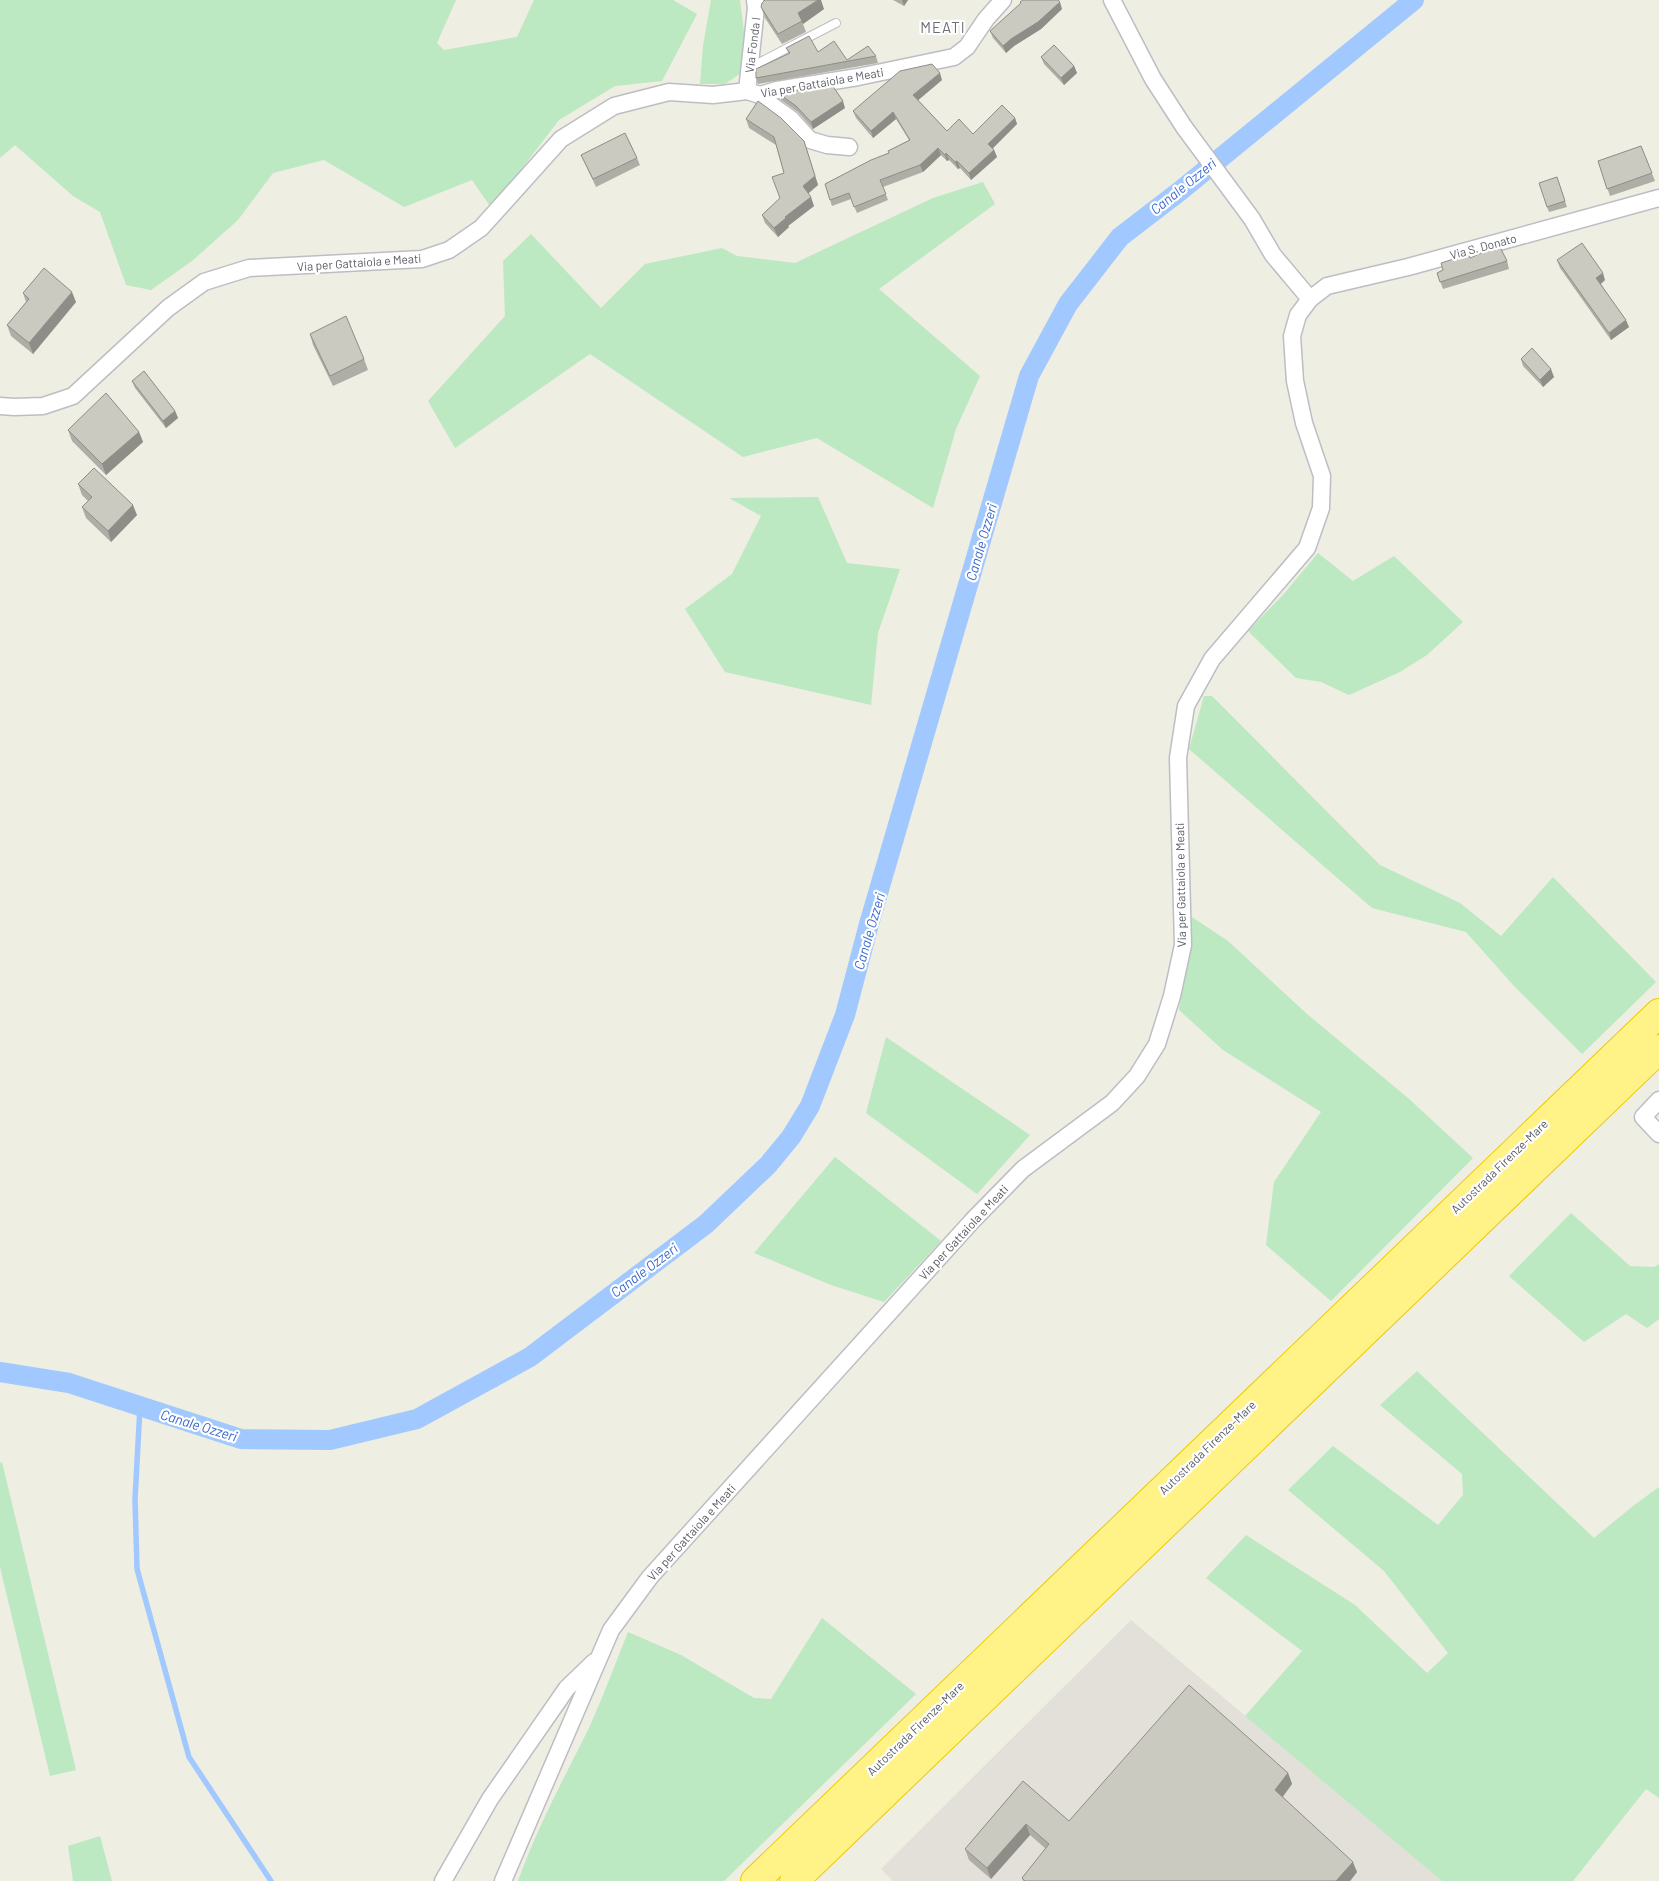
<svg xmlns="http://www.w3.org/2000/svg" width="1659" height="1881" font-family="Barlow,sans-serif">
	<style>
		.industrial { fill: #e2e0d9 }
		.green { fill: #bce8c2 }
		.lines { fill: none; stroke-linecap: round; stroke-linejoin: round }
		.stream { stroke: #a1c8ff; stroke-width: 5.5 }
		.canal { stroke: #a1c8ff; stroke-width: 20 }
		.lane-casing { stroke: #bcbec4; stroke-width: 10 }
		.street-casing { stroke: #bcbec4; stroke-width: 19 }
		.highway-casing { stroke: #f0c900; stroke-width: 30 }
		.lane { stroke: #fff; stroke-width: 8 }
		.street { stroke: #fff; stroke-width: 16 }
		.highway { stroke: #fff388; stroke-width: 28 }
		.wall { fill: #afaea6 }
		.shaded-wall { fill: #8e8d87 }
		.building { fill: #cbcac1; stroke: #8e8d87 }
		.labels { text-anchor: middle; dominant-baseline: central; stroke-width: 4.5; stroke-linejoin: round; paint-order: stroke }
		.street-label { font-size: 12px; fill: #5a5d64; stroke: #fff }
		.water-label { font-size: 14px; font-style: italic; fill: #396bcd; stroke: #fff }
		.quarter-label { font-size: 15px; letter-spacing: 1px; fill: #6b6f76; stroke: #fff }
	</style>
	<rect width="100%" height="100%" fill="#eeeee2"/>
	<polygon class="industrial" points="1131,1620 1442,1881 893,1881 881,1869"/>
	<g class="green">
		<polygon points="0,0 456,0 437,43 444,50 517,37 534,0 673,0 697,14 662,81 615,86 559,120 503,193 490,206 472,180 404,207 324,160 273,173 238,220 192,261 151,290 126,285 100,212 73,196 15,145 0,158"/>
		<polygon points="711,0 740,0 744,32 741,73 725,84 700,84 703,46"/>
		<polygon points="983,182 995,204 879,289 980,376 956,429 933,508 817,438 743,457 590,354 455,448 428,401 505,316 503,261 531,234 601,308 645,264 722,248 737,256 795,263 933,198"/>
		<polygon points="818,497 847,563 900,569 878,633 871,705 725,672 685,609 732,574 761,516 729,498"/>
		<polygon points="1318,553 1353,581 1394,556 1463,622 1427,655 1400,672 1349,695 1321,682 1296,678 1248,631 1283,595"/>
		<polygon points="1204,696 1212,696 1380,865 1460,903 1501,936 1553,877 1656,982 1582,1054 1514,986 1466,932 1372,908 1189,749"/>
		<polygon points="1192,917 1228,941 1307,1014 1408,1098 1473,1158 1331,1301 1266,1245 1274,1182 1321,1112 1223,1050 1179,1010"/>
		<polygon points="886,1037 1030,1135 977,1194 866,1113"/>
		<polygon points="835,1157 941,1241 884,1302 831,1285 754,1253"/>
		<polygon points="1571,1213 1630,1266 1654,1267 1659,1264 1659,1319 1647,1328 1626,1314 1584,1342 1509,1276"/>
		<polygon points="1417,1371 1594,1538 1633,1506 1659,1487 1659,1798 1646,1789 1573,1881 1442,1881 1245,1716 1302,1651 1206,1578 1246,1535 1355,1605 1427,1673 1448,1653 1384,1571 1288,1490 1333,1446 1438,1525 1463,1495 1462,1474 1380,1405"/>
		<polygon points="2,1462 76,1770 50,1776 0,1567 0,1463"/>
		<path d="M822,1618L916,1694L724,1881H518C537,1828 564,1778 589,1728C603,1697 615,1664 628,1632L681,1655L754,1698L771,1699Z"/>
		<polygon points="100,1836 112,1881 73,1881 68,1846"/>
	</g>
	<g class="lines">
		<polyline class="stream" points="140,1407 135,1499 137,1569 189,1757 271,1881"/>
		<polyline class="canal" points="0,1372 69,1383 241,1439 330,1440 417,1419 530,1357 706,1224 768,1165 791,1137 810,1106 845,1015 869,924 1029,376 1068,304 1120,237 1180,191 1414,0"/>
		<defs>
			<polyline id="lane" points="749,68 836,23"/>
			<g id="street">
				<polyline points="747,91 756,8 755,0"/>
				<polyline points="760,95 767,102 791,119 810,140 827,145 849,147"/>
				<polyline points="1310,299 1327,286 1408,267 1659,198"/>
				<polyline points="0,406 14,407 43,406 73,396 168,308 204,282 249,268 422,259 449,250 481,228 561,139 614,106 669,92 713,95 747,91 760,95 777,90 858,77 954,57 967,47 986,19 1003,0"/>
				<polyline points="1659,1100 1643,1117 1659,1134"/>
				<polyline points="443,1881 490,1799 567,1688 594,1662"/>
				<polyline points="503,1881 611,1630 650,1577 973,1220 1023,1169 1112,1103 1137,1076 1157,1044 1172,996 1183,945 1178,758 1186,706 1212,659 1307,548 1321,508 1322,476 1304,423 1295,381 1292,336 1298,315 1310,299 1273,255 1252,219 1184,127 1153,79 1112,0"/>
			</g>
			<g id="highway">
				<polyline points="755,1881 1659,1013"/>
				<polyline points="794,1881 1659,1049"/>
			</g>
		</defs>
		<use href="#lane" class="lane-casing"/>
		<use href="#street" class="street-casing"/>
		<use href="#highway" class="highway-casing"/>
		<use href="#lane" class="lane"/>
		<use href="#street" class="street"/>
		<use href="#highway" class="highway"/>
	</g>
	<g class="wall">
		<polygon points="893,0 908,0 904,6"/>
		<polygon points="761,7 824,9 803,24 806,32 782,44 765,18"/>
		<polygon points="1062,9 1041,29 1014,46 1006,53 993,38 990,31"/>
		<polygon points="786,48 818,52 847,60 876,56 878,63 758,84 756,78 789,54"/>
		<polygon points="1041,57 1074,66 1077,73 1064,85 1044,64"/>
		<polygon points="942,80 918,100 947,131 973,134 1015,118 1017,124 993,148 994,150 997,157 971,180 960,168 958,169 949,160 947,161 941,155 923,172 883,187 888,200 857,213 851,199 832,206 825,184 888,153 888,151 909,140 896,119 873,138 856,118 853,111"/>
		<polygon points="778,93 845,108 813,129 798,112 781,100"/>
		<polygon points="746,119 807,150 818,185 808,194 814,206 788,226 789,227 778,237 765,223 762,215 780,198 784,173 776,145 749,128"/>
		<polygon points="1641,146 1655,181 1610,196 1598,161"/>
		<polygon points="581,155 637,158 640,165 596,187"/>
		<polygon points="1557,177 1567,207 1549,212 1547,207"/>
		<polygon points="1470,258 1507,261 1509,269 1443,289 1437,273"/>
		<polygon points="1557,260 1605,280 1601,284 1629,327 1611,340 1560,268"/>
		<polygon points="23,293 76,302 33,354 11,336 7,325 26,302"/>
		<polygon points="310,334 364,359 368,370 333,386 313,345"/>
		<polygon points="1521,359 1554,377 1543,387 1523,366"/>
		<polygon points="132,381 175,411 178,418 166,428 135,388"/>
		<polygon points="68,430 139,432 143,442 106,475 72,441"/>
		<polygon points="78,484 137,515 111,542 86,518 82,507 88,501 82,495"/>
		<polygon points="1288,1773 1292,1784 1283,1797 1357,1872 1350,1881 1023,1881 1022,1878 1046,1849 1030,1835 991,1879 969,1860 965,1849 1023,1781 1069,1821"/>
	</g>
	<g class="shaded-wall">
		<polygon points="818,0 821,0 824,9 803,24 798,13"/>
		<polygon points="902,0 908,0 904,6"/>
		<polygon points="1060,2 1062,9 1041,29 1014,46 1006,53 1003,46 1011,39"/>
		<polygon points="1074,66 1077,73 1064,85 1061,78"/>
		<polygon points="940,73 942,80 916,102 913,95"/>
		<polygon points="843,101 845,108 813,129 811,122"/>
		<polygon points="893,112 896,119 873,138 871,131"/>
		<polygon points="1015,118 1017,124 991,150 988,144"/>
		<polygon points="804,141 818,185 806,195 803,186"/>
		<polygon points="938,148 941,155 923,172 920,165"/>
		<polygon points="994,150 997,157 971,180 969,173"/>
		<polygon points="946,153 949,160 947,161 945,155"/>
		<polygon points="957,161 960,168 958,169 955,162"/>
		<polygon points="811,197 814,206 788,226 789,227 778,237 774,228 785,217"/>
		<polygon points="1603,273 1605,280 1599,285 1596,278"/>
		<polygon points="72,292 76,302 33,354 29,343"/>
		<polygon points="1626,320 1629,327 1611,340 1609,333"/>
		<polygon points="1551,369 1554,377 1543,387 1540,380"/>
		<polygon points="175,411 178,418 166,428 163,421"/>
		<polygon points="139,432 143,442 106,475 102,464"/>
		<polygon points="133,505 137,515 111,542 108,531"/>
		<polygon points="1288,1773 1292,1784 1279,1801 1275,1790"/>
		<polygon points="1026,1824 1030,1835 991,1879 987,1868"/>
		<polygon points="1353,1862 1357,1872 1350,1881 1336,1881"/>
	</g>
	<g class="building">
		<polygon points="765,0 818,0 798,13 802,21 778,34 761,7 762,3"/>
		<polygon points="1023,0 1058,0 1060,2 1038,22 1011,39 1003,46 990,31 1021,3 1020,2"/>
		<polygon points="809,36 818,52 834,41 847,60 868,46 876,56 756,78 756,69 790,53 786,48"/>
		<polygon points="1054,45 1074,66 1061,78 1041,57"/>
		<polygon points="932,64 940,73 913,95 947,131 959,119 973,134 1002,105 1015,118 988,144 994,150 969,173 957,161 955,162 946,153 945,155 938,148 920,165 880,180 886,194 854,207 849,193 830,200 825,184 871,160 889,153 888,151 910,140 893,112 871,131 853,111 900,71"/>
		<polygon points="832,85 843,101 811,122 796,106 778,93"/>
		<polygon points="758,101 781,118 804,141 815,176 803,186 811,197 785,217 786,218 774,228 762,215 780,198 772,177 784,173 774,137 746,119"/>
		<polygon points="625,133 637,158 593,179 581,155"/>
		<polygon points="1641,146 1652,173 1607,189 1598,161"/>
		<polygon points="1557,177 1565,201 1547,207 1539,183"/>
		<polygon points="1582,243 1603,273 1596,278 1626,320 1609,333 1557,260"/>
		<polygon points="1499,245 1507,261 1440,282 1437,273 1443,270 1441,263 1469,254 1470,258"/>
		<polygon points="44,268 72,292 29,343 7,325 29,299 23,293"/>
		<polygon points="346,316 364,359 330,376 310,334"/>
		<polygon points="1532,348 1551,369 1540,380 1521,359"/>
		<polygon points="144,371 175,411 163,421 132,381"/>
		<polygon points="106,393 139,432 102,464 68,430"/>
		<polygon points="94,468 133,505 108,531 82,507 92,497 78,484"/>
		<polygon points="1189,1685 1288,1773 1275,1790 1353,1862 1336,1881 1025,1881 1022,1878 1049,1844 1026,1824 987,1868 965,1849 1023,1781 1069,1821"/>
	</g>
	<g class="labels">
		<g class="street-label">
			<text transform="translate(752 45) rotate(-83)">Via Fonda I</text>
			<text transform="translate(822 82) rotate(-10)">Via per Gattaiola e Meati</text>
			<text transform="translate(1483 246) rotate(-15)">Via S. Donato</text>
			<text transform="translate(359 262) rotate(-4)">Via per Gattaiola e Meati</text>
			<text transform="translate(1180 885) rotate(-91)">Via per Gattaiola e Meati</text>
			<text transform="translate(1499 1166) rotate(-44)">Autostrada Firenze-Mare</text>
			<text transform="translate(963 1232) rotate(-47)">Via per Gattaiola e Meati</text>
			<text transform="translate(1207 1447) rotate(-44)">Autostrada Firenze-Mare</text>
			<text transform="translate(691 1532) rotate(-48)">Via per Gattaiola e Meati</text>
			<text transform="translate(915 1728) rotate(-44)">Autostrada Firenze-Mare</text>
		</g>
		<g class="water-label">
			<text transform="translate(1183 186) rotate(-39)">Canale Ozzeri</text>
			<text transform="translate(981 542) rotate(-74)">Canale Ozzeri</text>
			<text transform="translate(869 931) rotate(-74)">Canale Ozzeri</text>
			<text transform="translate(644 1270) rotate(-37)">Canale Ozzeri</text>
			<text transform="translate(199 1425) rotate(17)">Canale Ozzeri</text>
		</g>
		<g class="quarter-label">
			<text x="943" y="27">MEATI</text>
		</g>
	</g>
</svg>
